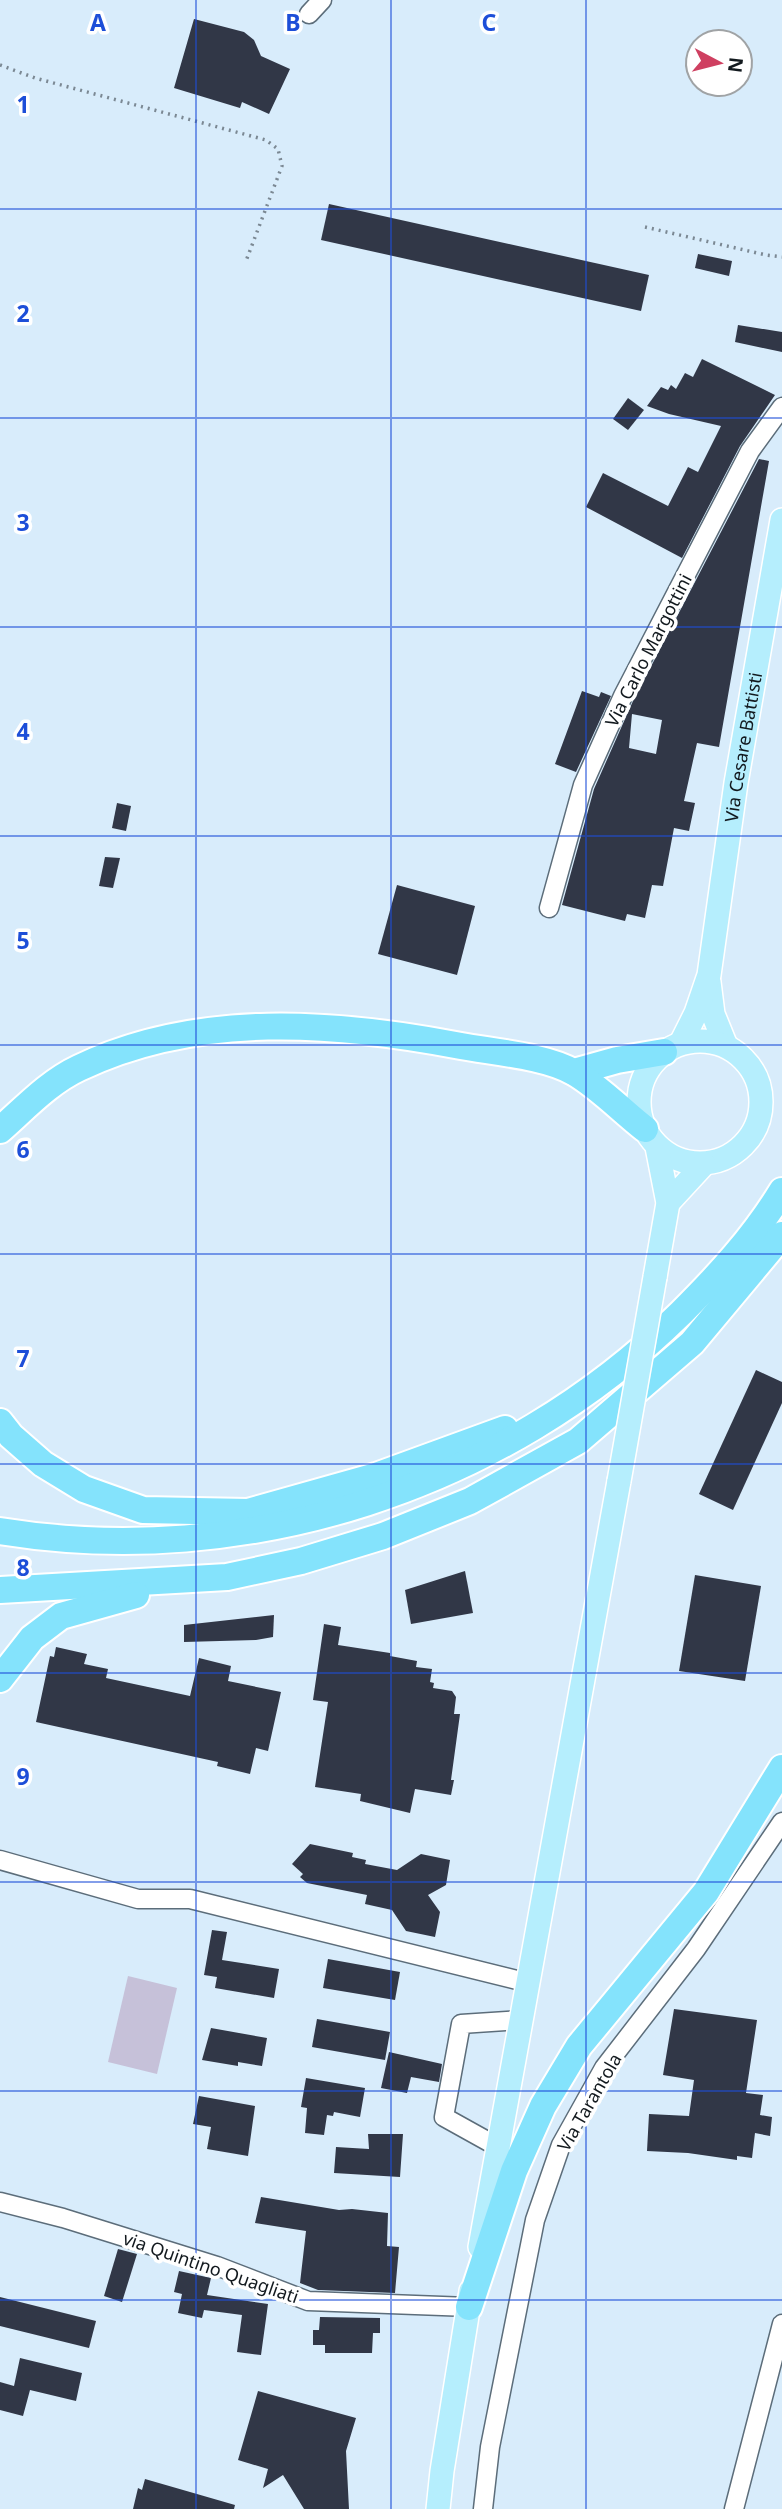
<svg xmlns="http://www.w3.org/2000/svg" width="782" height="2509" font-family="'Noto Sans',sans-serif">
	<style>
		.green { fill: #c6c1d9 }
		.building { fill: #313747; fill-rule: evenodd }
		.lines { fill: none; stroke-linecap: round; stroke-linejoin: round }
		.minor-casing { stroke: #5c6d7a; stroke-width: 21 }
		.major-casing { stroke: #fff; stroke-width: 26 }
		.highway-casing { stroke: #fff; stroke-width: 30 }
		.path { stroke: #7b8893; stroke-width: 3.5; stroke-dasharray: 2 5; stroke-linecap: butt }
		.minor { stroke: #fff; stroke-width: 18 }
		.major { stroke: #b5eefd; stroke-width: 23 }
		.highway { stroke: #84e3fc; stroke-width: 26 }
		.major-bridge-casing { stroke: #fff; stroke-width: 26; stroke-linecap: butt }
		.major-bridge { stroke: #b5eefd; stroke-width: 23 }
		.grid { fill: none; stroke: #1d4ed8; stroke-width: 2; stroke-opacity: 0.55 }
		.labels { text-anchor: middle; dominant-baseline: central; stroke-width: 7; stroke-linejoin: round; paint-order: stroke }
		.street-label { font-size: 18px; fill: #12191e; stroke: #fff }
		.grid-label { font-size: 23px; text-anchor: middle; font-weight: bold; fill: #1d4ed8; stroke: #fff; stroke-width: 7; stroke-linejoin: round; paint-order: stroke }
	</style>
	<rect width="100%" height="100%" fill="#d8ecfb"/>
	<polygon class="green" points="128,1976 177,1988 157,2074 108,2062"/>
	<g class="building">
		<polygon points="194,19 244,32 254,40 261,56 290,69 269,114 242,102 240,108 174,88"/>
		<polygon points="329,204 649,275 641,311 321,240"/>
		<polygon points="698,254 732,261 729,276 695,268"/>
		<polygon points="738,325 782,332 782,352 735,342"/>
		<polygon points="702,359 775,395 740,446 682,558 586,507 603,473 668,506 688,467 698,472 721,426 669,414 647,406 661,387 668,390 671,385 676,389 685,373 693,377"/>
		<polygon points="628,398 644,410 628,430 613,419"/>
		<path d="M759,459L769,461L719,747L697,743L684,801L695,803L689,831L674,828L663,886L652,885L645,918L627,914L625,921L562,905L594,789L633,701ZM632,714L662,720L656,754L629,748Z"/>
		<polygon points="582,691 599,697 601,692 611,696 576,772 555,764"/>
		<polygon points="117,803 131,806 126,831 112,828"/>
		<polygon points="105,857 120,858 113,888 99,886"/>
		<polygon points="397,885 475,906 457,975 378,954"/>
		<polygon points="756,1370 782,1382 782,1403 733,1510 699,1494"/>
		<polygon points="465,1571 473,1613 411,1624 405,1590"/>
		<polygon points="695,1575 761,1586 745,1681 679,1671"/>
		<polygon points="274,1615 273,1637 256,1640 184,1642 184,1625"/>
		<polygon points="324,1624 341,1627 338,1645 390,1653 390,1656 417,1661 416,1667 432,1669 430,1682 434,1683 433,1688 452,1691 456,1697 454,1714 460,1714 451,1780 454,1780 451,1795 415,1789 410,1813 360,1801 361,1794 315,1787 328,1702 313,1700"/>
		<polygon points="56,1647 87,1654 84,1664 108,1669 106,1678 190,1696 199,1658 231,1666 228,1681 281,1692 268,1751 256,1748 250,1774 217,1766 218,1762 36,1722 50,1656 54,1657"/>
		<polygon points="310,1844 353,1853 352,1857 366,1860 365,1864 397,1870 421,1854 450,1860 446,1885 428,1895 440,1912 435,1937 406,1931 392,1910 365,1904 367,1895 307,1883 300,1877 303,1874 292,1864"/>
		<polygon points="212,1930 227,1932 222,1960 279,1969 274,1998 215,1988 217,1977 204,1975"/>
		<polygon points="328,1959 400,1972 395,2000 323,1988"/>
		<polygon points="674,2009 757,2020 746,2093 763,2095 760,2115 772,2117 770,2136 755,2133 752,2158 737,2156 737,2160 688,2153 647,2151 649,2114 689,2116 694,2080 663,2075"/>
		<polygon points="317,2019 390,2032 385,2060 312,2047"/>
		<polygon points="211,2028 267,2038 262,2066 238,2062 238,2066 202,2060"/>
		<polygon points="389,2052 442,2064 439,2082 411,2077 407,2093 381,2088"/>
		<polygon points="306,2078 365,2088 360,2117 334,2112 333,2116 327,2115 324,2135 305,2133 307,2108 301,2107"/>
		<polygon points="199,2096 255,2106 248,2156 207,2149 211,2127 193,2124"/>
		<polygon points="368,2134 403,2134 400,2177 334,2173 336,2147 369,2149"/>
		<polygon points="261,2197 339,2210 352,2209 388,2213 387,2246 399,2247 395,2293 318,2290 300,2283 306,2231 255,2223"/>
		<polygon points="118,2249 137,2254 122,2302 104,2296"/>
		<polygon points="179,2271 211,2278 207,2295 268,2304 261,2355 237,2352 242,2315 204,2310 202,2318 178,2313 182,2294 174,2292"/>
		<polygon points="0,2297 96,2321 89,2348 0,2326"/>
		<polygon points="320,2317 380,2318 380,2333 373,2333 372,2353 325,2353 325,2345 313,2345 313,2330 319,2330"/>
		<polygon points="20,2358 82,2373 76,2401 30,2390 23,2416 0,2410 0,2382 14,2386"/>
		<polygon points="258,2391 356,2418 346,2451 349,2509 304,2509 283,2475 263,2488 268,2469 238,2460"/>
		<polygon points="145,2479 235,2505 234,2509 133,2509 138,2488 142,2490"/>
	</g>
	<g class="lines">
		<defs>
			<g id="minor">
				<polyline points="309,14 322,0"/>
				<polyline points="549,908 583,785 623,696 750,451 782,407"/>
				<polyline points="0,1860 138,1899 190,1899 529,1983"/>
				<polyline points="498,2147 444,2117 461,2024 520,2020"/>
				<polyline points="0,2202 63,2218 217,2266 308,2301 469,2307"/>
				<polyline points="483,2509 490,2447 535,2220 561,2145 604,2068 696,1949 782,1822"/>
				<polyline points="734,2509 782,2324"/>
			</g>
			<g id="major">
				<polyline points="709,982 713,1014 726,1046"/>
				<circle cx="700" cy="1102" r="61"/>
				<path id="s1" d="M681,1043L696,1013L709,975L736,783L782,520"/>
				<polyline points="668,1203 704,1164"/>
				<polyline points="655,1277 668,1203 657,1147"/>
				<polyline points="480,2247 619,1481"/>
				<polyline points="438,2509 442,2471 471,2291"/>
			</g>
			<g id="highway">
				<polyline points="574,1072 617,1060 664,1052"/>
				<path d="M0,1130C25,1108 49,1082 79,1068C198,1011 336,1022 461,1046C493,1052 547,1056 575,1073C599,1087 623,1112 645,1129"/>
				<polyline points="0,1422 11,1436 43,1464 84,1489 143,1510 248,1512 376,1476 505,1429"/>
				<path d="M0,1531C247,1571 503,1488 681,1313C719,1275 754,1237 782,1191"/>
				<polyline points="0,1590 227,1577 301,1561 383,1536 470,1501 578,1441 692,1343 782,1235"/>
				<polyline points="0,1679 32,1638 61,1616 136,1595"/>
				<polyline points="469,2307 514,2171 543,2106 579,2046 706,1892 782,1768"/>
			</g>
		</defs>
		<use href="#minor" class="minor-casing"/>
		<use href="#major" class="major-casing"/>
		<use href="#highway" class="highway-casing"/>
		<g class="path">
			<polyline points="0,65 35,78 266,140 278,149 282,166 246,261"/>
			<polyline points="645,227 766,255 782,257"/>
		</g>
		<use href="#minor" class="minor"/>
		<use href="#major" class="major"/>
		<use href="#highway" class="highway"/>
		<defs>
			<polyline id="major-bridge" points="619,1481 655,1277"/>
		</defs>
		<use href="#major-bridge" class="major-bridge-casing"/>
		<use href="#major-bridge" class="major-bridge"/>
	</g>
	<path class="grid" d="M196,0V2509M391,0V2509M586,0V2509M0,209H782M0,418H782M0,627H782M0,836H782M0,1045H782M0,1254H782M0,1464H782M0,1673H782M0,1882H782M0,2091H782M0,2300H782"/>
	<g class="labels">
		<g class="street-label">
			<text transform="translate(648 650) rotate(-63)">Via Carlo Margottini</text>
			<text stroke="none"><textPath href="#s1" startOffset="304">Via Cesare Battisti</textPath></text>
			<text transform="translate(589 2102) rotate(-60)">Via Tarantola</text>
			<text transform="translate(211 2267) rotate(19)">via Quintino Quagliati</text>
		</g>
	</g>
	<g class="grid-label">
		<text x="98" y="31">A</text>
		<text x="293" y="31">B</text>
		<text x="489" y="31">C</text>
		<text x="23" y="113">1</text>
		<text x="23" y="322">2</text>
		<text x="23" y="531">3</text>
		<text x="23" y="740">4</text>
		<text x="23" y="949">5</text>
		<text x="23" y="1158">6</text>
		<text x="23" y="1367">7</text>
		<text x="23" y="1576">8</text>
		<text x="23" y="1785">9</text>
	</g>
	<g transform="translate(719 63) rotate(97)"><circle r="33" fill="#ffffff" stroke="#a0a3a5" stroke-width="2"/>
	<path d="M0-5L12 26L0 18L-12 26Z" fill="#cf4061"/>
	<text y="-10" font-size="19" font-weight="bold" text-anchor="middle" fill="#12191e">N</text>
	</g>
</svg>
